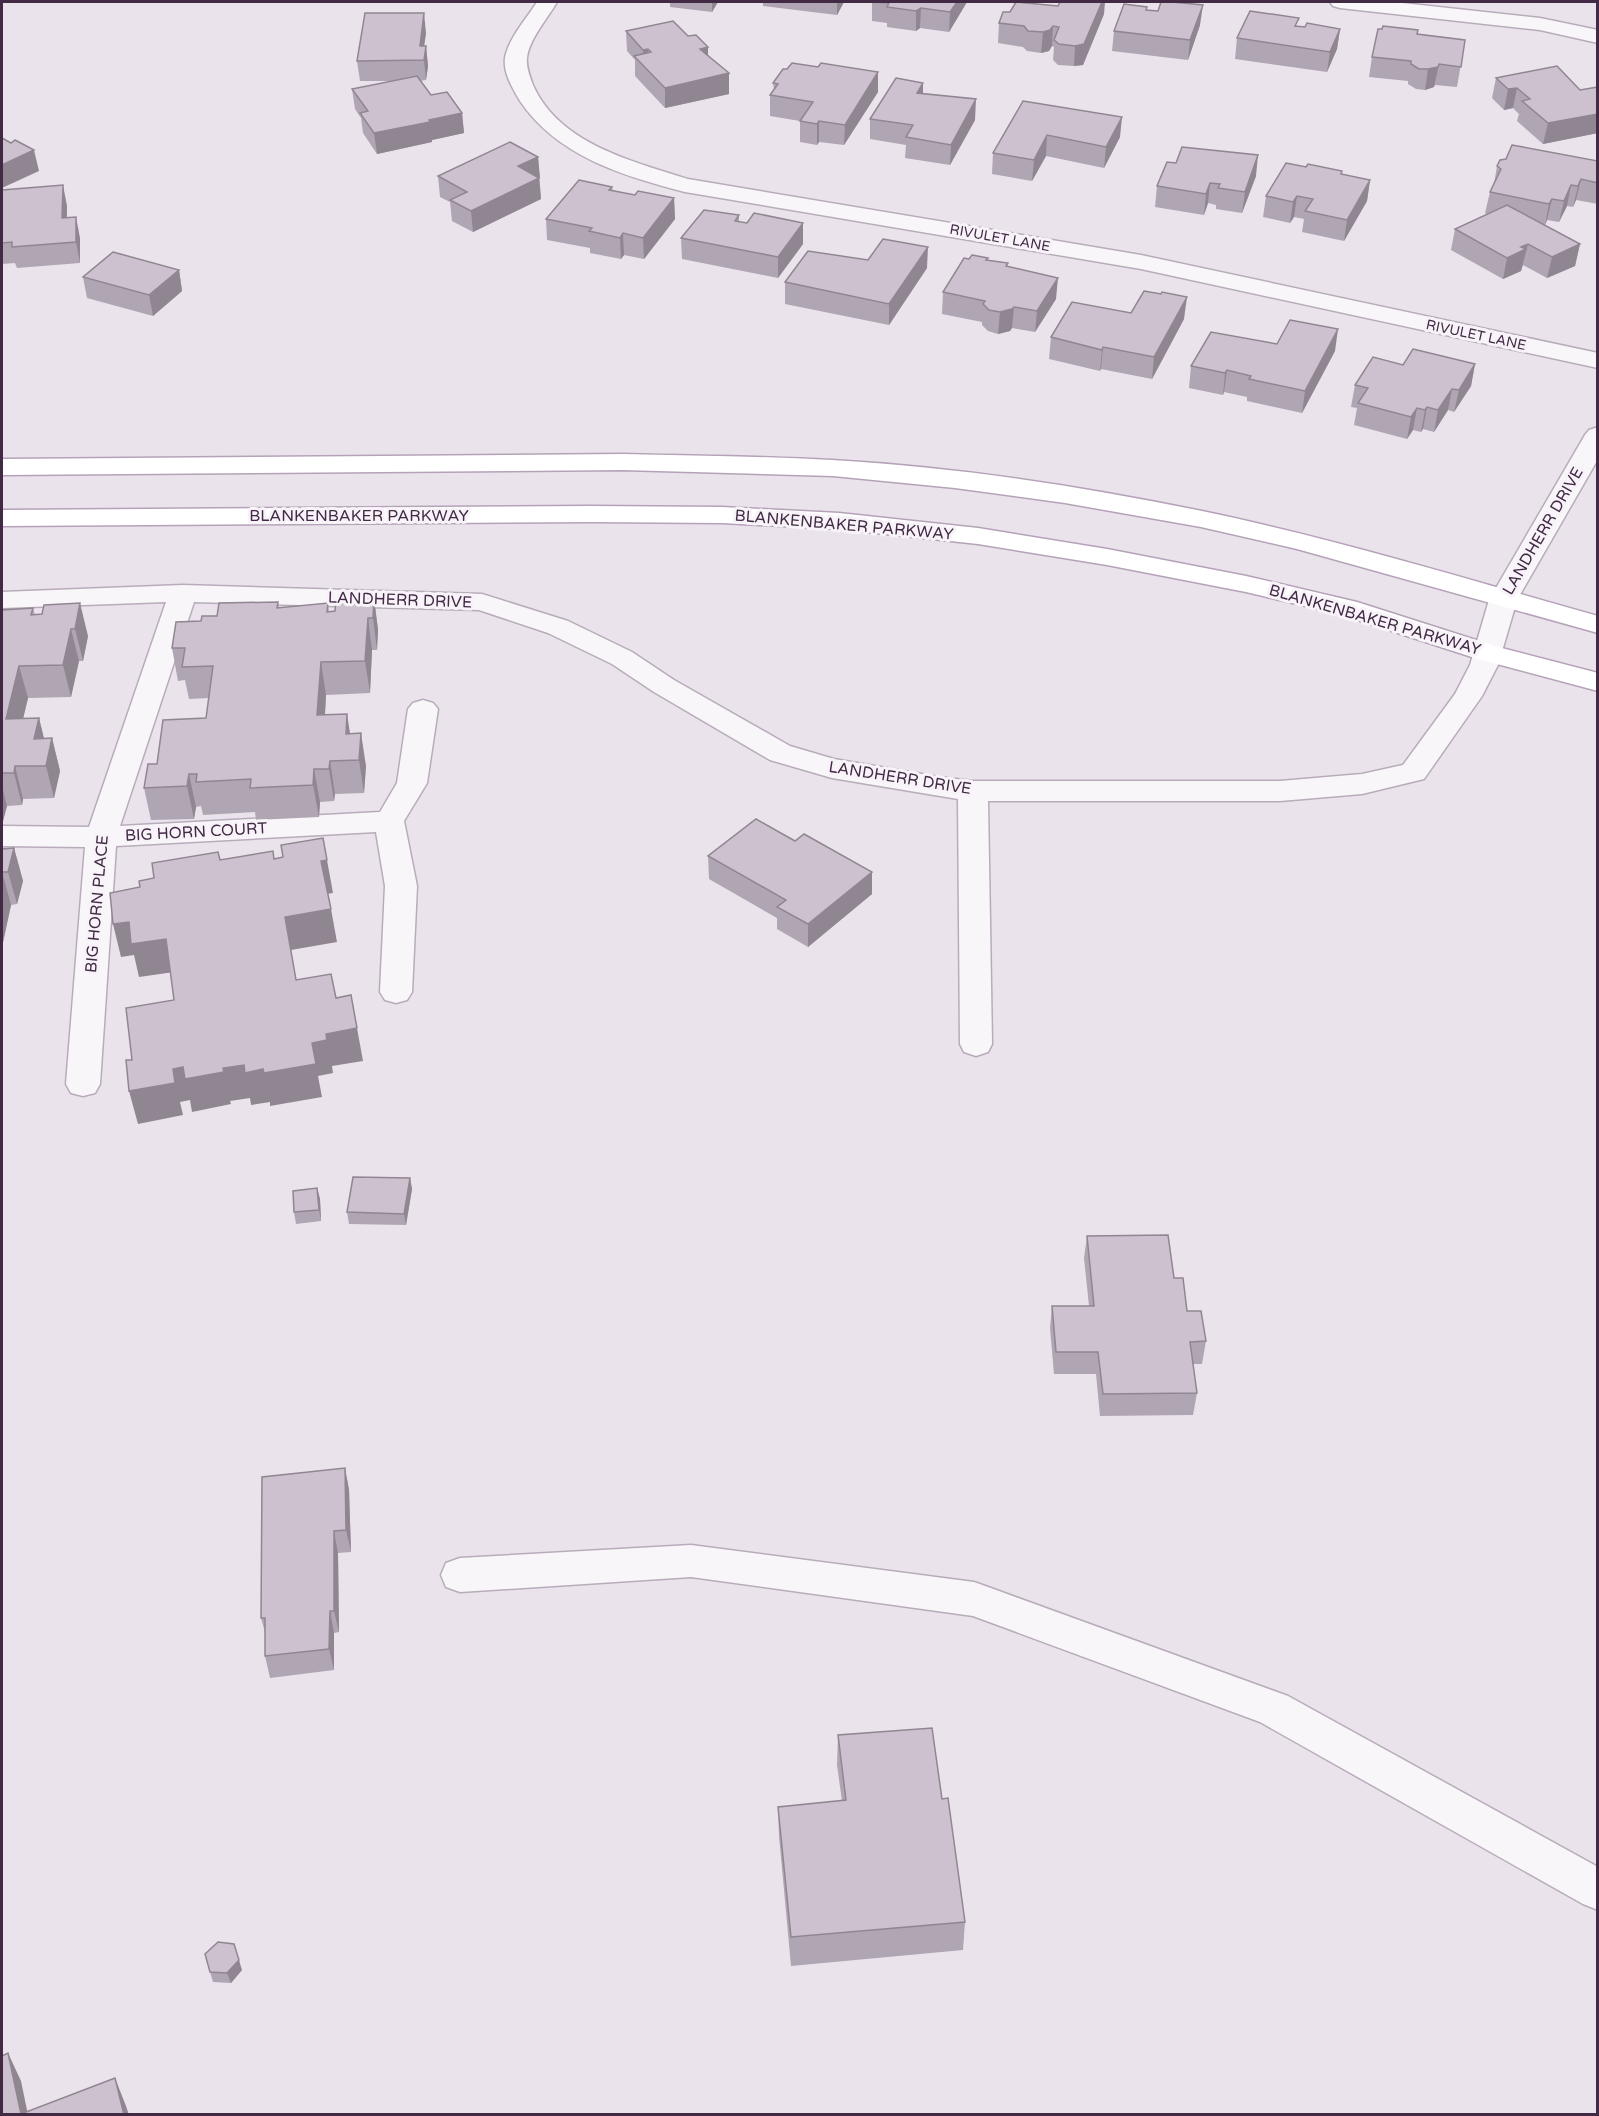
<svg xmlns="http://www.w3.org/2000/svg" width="1599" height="2116" font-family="'Varela Round',sans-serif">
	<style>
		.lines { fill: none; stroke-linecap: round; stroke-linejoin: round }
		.minor-casing { stroke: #b8acba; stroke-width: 3 }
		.major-casing { stroke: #b5a2b8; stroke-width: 3 }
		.minor { fill: #f9f6fa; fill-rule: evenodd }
		.major { fill: #fff; fill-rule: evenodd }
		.wall { fill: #b0a5b2 }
		.shaded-wall { fill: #908691 }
		.building { fill: #cdc0cf; stroke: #908691; stroke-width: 1.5 }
		.labels { text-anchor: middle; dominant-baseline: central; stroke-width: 6; stroke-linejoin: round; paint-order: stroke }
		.far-street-label { font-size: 14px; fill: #422a45; stroke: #f8f3f9 }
		.street-label { font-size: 16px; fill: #422a45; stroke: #f8f3f9 }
	</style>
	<rect width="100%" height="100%" fill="#eae3ec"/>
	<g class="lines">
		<defs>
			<g id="minor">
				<path d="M537,2H557C548,18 529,39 527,58C526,67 530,77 533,85C559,144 632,161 688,179L1141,255L1598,353V368L1141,269L685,192C623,176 557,156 520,101C513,89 503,73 505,58C508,39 527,18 537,2Z"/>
				<polygon points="1330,2 1393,2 1540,18 1598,30 1598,43 1540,30 1340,8 1333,6"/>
				<polygon points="1598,427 1598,459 1517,600 1498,665 1482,696 1424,779 1362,794 1280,801 988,801 992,1044 988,1052 976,1056 964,1052 960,1044 958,799 832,778 770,760 654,692 612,664 548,633 479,610 194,602 120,826 380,812 397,783 408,709 413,703 423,700 433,703 438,709 427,783 404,821 417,886 412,992 407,1000 396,1003 385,1000 380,992 385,886 376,832 116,846 100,1084 95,1093 83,1096 71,1093 66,1084 85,847 2,846 2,826 89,827 166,602 2,608 2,592 183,585 482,594 568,621 632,652 674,680 790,746 834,759 939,777 973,781 1280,781 1362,774 1403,765 1455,694 1470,665 1489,600 1585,435 1589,430"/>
				<polygon points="691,1545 974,1582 988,1587 1288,1696 1598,1867 1598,1910 1583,1904 1260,1722 973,1616 691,1577 460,1592 446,1587 441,1575 446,1563 460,1558"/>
			</g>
			<g id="major">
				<path d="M623,454C693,456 763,456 832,460C956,467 1081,486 1202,511C1336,539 1466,579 1598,616V633L1297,549L1201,527L1065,503L955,488L833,476L623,470L2,475V459Z"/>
				<polygon points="591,506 722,507 839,513 978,528 1107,549 1246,576 1357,602 1498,647 1598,673 1598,691 1478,659 1339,614 1246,592 1107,565 978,544 839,529 722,523 591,522 2,526 2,510"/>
			</g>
		</defs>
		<use href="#minor" class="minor-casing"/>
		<use href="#major" class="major-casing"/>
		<use href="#minor" class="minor"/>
		<use href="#major" class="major"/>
	</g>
	<g class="wall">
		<polygon points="670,2 718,2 712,12 670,7"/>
		<polygon points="763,2 844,2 837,15 763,6"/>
		<polygon points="872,2 967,2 949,32 920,28 916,31 887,27 887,23 872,21"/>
		<polygon points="1147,7 1147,10 1200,25 1188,60 1112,51 1114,31"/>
		<polygon points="1104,14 1083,65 1074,66 1058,65 1053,60 1054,47 1052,46 1049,51 1041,53 1027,51 1023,47 998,43 999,23"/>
		<polygon points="1298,26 1340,29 1337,49 1327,72 1235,59 1237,38"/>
		<polygon points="626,31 688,36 708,47 708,56 729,73 729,94 665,108 635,76 635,60 627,51"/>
		<polygon points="426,33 424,46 426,46 428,66 426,80 420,81 431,95 462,113 464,133 432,140 432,142 377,154 363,133 361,118 355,109 352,89 392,81 360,81 357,61"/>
		<polygon points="1417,34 1465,40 1457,87 1435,85 1434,87 1425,90 1416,89 1408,84 1408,81 1369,77 1372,57"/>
		<polygon points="818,67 878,72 878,92 844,145 819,142 817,145 800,142 800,121 770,116 770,95 774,90 773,83 787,69"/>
		<polygon points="1496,78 1580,90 1598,87 1598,133 1543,144 1517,121 1519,114 1513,108 1504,110 1492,98"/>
		<polygon points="923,93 975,120 950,165 905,158 906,145 870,139 870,119"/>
		<polygon points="1023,101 1120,137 1104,168 1046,156 1032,181 992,174 993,153"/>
		<polygon points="538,157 541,199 473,232 452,221 450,202 440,197 438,176"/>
		<polygon points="1598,161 1598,204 1576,200 1573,207 1567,206 1559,222 1547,220 1545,225 1580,244 1575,266 1547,278 1523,265 1521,271 1503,279 1451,250 1455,229 1487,214 1485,213 1490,192 1494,184 1497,166"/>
		<polygon points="1306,167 1342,171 1342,175 1370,180 1367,201 1344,241 1302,232 1304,219 1294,217 1290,223 1263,217 1266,196"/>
		<polygon points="1256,176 1242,213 1216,209 1216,205 1208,203 1204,215 1155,207 1157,186"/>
		<polygon points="612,187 613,191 635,195 674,198 675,219 644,259 624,255 621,259 590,253 590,248 547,240 546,219"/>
		<polygon points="2,190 67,206 67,218 80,238 80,263 17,268 15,263 2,264"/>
		<polygon points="739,215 739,222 747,223 803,223 803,244 778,278 682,259 681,238"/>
		<polygon points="988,258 987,260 1008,263 1007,266 1056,299 1035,332 1012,328 1010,331 998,334 988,331 982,325 982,322 942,314 943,292 969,259"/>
		<polygon points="868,260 927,268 889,325 785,304 785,282"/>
		<polygon points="179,270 182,291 153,316 87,298 83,277"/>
		<polygon points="1184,319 1152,379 1101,369 1100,371 1049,359 1051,337"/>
		<polygon points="1277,344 1335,351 1302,413 1247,401 1247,397 1224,392 1223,395 1189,388 1191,366"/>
		<polygon points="1475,364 1471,386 1454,412 1448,410 1434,432 1423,429 1421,432 1413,430 1407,439 1354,425 1357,408 1351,407 1355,385 1403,365"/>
		<polygon points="374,598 378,630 377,650 372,650 370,693 326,695 325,715 350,734 366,766 364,793 335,794 334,801 320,802 319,817 256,820 255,812 203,815 201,806 196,807 194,819 151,820 144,788 206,718 209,698 189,699 185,680 178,681 172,648 201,621 217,616 278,602 279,608 328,603 329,612 335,611"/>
		<polygon points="44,605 88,636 83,661 79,661 71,697 28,698 23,719 39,718 44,739 52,738 60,771 54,798 23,799 22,805 7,806 3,821 2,822 2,610 33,608 35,615 42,614"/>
		<polygon points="795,841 872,872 872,894 808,947 777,929 777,918 709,879 708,856"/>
		<polygon points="14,848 23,881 17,904 11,905 2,947 2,849"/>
		<polygon points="410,1178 412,1189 406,1225 349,1224 347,1212"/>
		<polygon points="317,1188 320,1199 321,1221 296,1224 294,1212"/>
		<polygon points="1087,1236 1174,1278 1187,1311 1206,1341 1202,1364 1193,1364 1197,1393 1193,1415 1100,1416 1096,1374 1054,1374 1050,1328 1052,1306 1089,1306 1084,1258"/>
		<polygon points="345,1468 349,1490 351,1552 338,1553 339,1632 334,1633 334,1670 270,1678 265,1656 265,1632 261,1618"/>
		<polygon points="838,1735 965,1922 963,1950 791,1966 779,1836 778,1807 842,1801 837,1765"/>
		<polygon points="205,1954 242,1970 231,1983 213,1982"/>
	</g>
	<g class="shaded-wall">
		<polygon points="712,2 718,2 712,12"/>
		<polygon points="837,2 844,2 837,15"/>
		<polygon points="957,2 967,2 949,32 950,12"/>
		<polygon points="1102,2 1105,2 1104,14 1083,65 1074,66 1075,46"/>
		<polygon points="1203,5 1200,25 1188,60 1190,40"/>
		<polygon points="921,8 920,28 916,31 916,11"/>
		<polygon points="424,13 426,33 422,60 420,46"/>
		<polygon points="1053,26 1052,46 1049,51 1041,53 1043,32"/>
		<polygon points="1340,29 1337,49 1327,72 1330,52"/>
		<polygon points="426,46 428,66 426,80 424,60"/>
		<polygon points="708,47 708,68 700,49"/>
		<polygon points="648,49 649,69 644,66 643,50"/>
		<polygon points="1439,64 1434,87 1425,90 1428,69"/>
		<polygon points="878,72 878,92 844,145 845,125"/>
		<polygon points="729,73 729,94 665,108 665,88"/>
		<polygon points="923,83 923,103 917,93"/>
		<polygon points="1517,88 1513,108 1504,110 1508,89"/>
		<polygon points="976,99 975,120 950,165 951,145"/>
		<polygon points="462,113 464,133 432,140 432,142 377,154 374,133"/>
		<polygon points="1598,114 1598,133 1543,144 1548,123"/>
		<polygon points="1122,117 1120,137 1104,168 1106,147"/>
		<polygon points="819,121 819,142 817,145 817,124"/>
		<polygon points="1047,135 1046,156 1032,181 1034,160"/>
		<polygon points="34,150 39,171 2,188 2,165"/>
		<polygon points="1258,155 1256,176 1242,213 1245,192"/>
		<polygon points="538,157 540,177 519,187 518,166"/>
		<polygon points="539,178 541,199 473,232 471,211"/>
		<polygon points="1581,179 1576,200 1573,207 1578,186"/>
		<polygon points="1370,180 1367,201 1344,241 1347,220"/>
		<polygon points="1210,183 1208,203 1204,215 1206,194"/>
		<polygon points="63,185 67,206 66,240 62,218"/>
		<polygon points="1571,185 1567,206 1559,222 1564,201"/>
		<polygon points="1297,196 1294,217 1290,223 1293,202"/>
		<polygon points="674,198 675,219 644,259 643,238"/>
		<polygon points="1552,199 1547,220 1545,225 1549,204"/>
		<polygon points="76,217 80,238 80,263 76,242"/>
		<polygon points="803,223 803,244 778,278 778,257"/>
		<polygon points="623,233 624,255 621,259 620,238"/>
		<polygon points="1528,244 1521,271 1503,279 1507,258 1521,247"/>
		<polygon points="1580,244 1575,266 1547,278 1552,257"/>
		<polygon points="928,247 927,268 889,325 889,304"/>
		<polygon points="179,270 182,291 153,316 149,295"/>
		<polygon points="1058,278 1056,299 1035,332 1037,311"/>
		<polygon points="1187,297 1184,319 1152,379 1154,357"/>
		<polygon points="1014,307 1012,328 1010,331 998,334 1000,312"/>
		<polygon points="1338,329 1335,351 1302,413 1305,391"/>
		<polygon points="1103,347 1101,369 1100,371 1102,350"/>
		<polygon points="1475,364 1471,386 1454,412 1459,390"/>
		<polygon points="1227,370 1224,392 1223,395 1225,373"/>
		<polygon points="1452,389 1448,410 1434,432 1438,410"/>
		<polygon points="1427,407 1423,429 1421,432 1425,410"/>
		<polygon points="1417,408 1413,430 1407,439 1411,417"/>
		<polygon points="374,598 378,630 377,650 373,618"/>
		<polygon points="80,603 88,636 83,661 75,629"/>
		<polygon points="368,618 372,650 370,693 365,661"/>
		<polygon points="71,629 79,661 71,697 63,665"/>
		<polygon points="321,662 326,695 323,747 317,715"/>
		<polygon points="19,666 28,698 15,752 6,719"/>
		<polygon points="347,714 352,746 346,734"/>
		<polygon points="39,718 47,751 34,739"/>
		<polygon points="361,733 366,766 364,793 359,760"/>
		<polygon points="52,738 60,771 54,798 46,766"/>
		<polygon points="330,761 335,794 334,801 329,769"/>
		<polygon points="15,766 23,799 22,805 14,773"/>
		<polygon points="314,769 320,802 319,817 313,785"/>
		<polygon points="189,774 196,807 194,819 187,786"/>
		<polygon points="2,786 7,806 3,821 2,816"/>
		<polygon points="14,848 23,881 17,904 8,872"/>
		<polygon points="327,860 333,893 327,894 321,861"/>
		<polygon points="2,872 11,905 2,947"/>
		<polygon points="872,872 872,894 808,947 808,924"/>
		<polygon points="331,909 337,942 291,950 285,917"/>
		<polygon points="129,922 166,939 174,972 139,977 134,955 121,957 113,924"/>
		<polygon points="357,1028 363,1061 332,1066 333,1073 318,1076 322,1097 270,1106 270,1102 251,1105 250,1098 230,1101 231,1104 192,1112 190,1100 180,1102 183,1115 138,1124 129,1091 173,1069 312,1043 326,1034"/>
		<polygon points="410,1178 412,1189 406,1225 404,1214"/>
		<polygon points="317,1188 320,1199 321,1221 319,1210"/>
		<polygon points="345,1468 349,1490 351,1552 346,1530"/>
		<polygon points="334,1531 338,1553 339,1632 334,1611"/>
		<polygon points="330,1611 334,1633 334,1670 329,1649"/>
		<polygon points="234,1944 242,1970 231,1983 227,1973"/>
		<polygon points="8,2053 21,2081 28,2115 21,2115"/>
		<polygon points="115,2078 126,2106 129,2115 124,2115"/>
	</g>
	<g class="building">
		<polygon points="875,2 957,2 950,12 921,8 916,11 887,7 889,3"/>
		<polygon points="1016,2 1058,6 1060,2 1102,2 1084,44 1075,46 1059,44 1054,40 1059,27 1053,26 1050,30 1043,32 1028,31 1024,26 999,23 1003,12 1010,12"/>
		<polygon points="1161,2 1172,2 1203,5 1190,40 1114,31 1124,4 1147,7 1146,10 1158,11"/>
		<polygon points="1250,11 1299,18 1295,26 1305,27 1307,23 1340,29 1330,52 1237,38"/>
		<polygon points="365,13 424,13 420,46 426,46 424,60 357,61"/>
		<polygon points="673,21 688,36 696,35 708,47 700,49 729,73 665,88 634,56 651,52 648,49 643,50 626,31"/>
		<polygon points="1383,26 1418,30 1417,34 1465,40 1461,67 1439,64 1438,67 1428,69 1419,69 1411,64 1411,61 1372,57 1378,29 1382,29"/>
		<polygon points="792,63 818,67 821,63 878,72 845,125 819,121 817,124 800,121 813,102 770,95 778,84 773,83 783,69 787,69"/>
		<polygon points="1557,66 1580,90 1598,87 1598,114 1548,123 1522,101 1530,99 1517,88 1508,89 1496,78"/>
		<polygon points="417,76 431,95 447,92 462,113 429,120 430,122 374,133 360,113 368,111 352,89"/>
		<polygon points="896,78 923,83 917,93 976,99 951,145 906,137 913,125 870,119"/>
		<polygon points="1023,101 1122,117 1106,147 1047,135 1034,160 993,153"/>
		<polygon points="2,138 11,143 15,140 34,150 2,165"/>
		<polygon points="510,142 538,157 518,166 539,178 471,211 450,200 467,192 438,176"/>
		<polygon points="1512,145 1598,161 1598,183 1581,179 1578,186 1571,185 1564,201 1552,199 1549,204 1490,192 1501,169 1497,166 1500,160 1506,159"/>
		<polygon points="1182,147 1258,155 1245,192 1218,188 1220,184 1210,183 1206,194 1157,186 1167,162 1176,163"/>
		<polygon points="1286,163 1306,167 1308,164 1342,171 1341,174 1370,180 1347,220 1305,211 1313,199 1297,196 1293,202 1266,196"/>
		<polygon points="579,180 612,187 609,190 635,195 638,191 674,198 643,238 623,233 620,238 589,231 592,228 546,219"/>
		<polygon points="63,185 62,218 76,217 76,242 12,247 12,242 2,243 2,190"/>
		<polygon points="1507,205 1580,244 1552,257 1528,244 1521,247 1526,249 1507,258 1455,229"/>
		<polygon points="704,210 739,215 735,221 747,223 754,213 803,223 778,257 681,238"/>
		<polygon points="883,239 928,247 889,304 785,282 808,251 868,260"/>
		<polygon points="113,252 179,270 149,295 83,277"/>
		<polygon points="972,255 988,258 986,260 1008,263 1006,266 1058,278 1037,311 1014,307 1012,309 1000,312 989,310 983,304 985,301 943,292 964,258 969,259"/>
		<polygon points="1144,291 1161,294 1162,292 1187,297 1154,357 1103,347 1102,350 1051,337 1072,302 1131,313"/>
		<polygon points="1290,320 1338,329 1305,391 1249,379 1251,376 1227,370 1225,373 1191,366 1211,332 1277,344"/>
		<polygon points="1413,349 1475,364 1459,390 1452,389 1438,410 1427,407 1425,410 1417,408 1411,417 1358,403 1368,388 1355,385 1373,357 1403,365"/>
		<polygon points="374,598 373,618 368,618 365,661 321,662 317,715 347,714 346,734 361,733 359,760 330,761 329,769 314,769 313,785 250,788 251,779 196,782 197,774 189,774 187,786 144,788 148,764 157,764 163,720 206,718 213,666 182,667 185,648 172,648 176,622 201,621 202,616 217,616 219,603 278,602 277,608 328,603 327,612 335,611 336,600"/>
		<polygon points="80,603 75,629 71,629 63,665 19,666 6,719 39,718 34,739 52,738 46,766 15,766 14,773 2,773 2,610 33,608 31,615 42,614 44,605"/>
		<polygon points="756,819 795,841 804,834 872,872 808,924 777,907 786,900 708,856"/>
		<polygon points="323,838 327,860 321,861 331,909 285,917 296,980 331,974 336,998 351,995 357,1028 326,1034 327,1040 312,1043 316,1064 264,1073 263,1069 245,1073 244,1065 223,1068 224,1072 185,1079 183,1067 173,1069 175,1083 129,1091 126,1060 132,1060 126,1008 174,1000 166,939 131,944 129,922 113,924 110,893 140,887 139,881 154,878 152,863 218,852 220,860 273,851 274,859 283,857 281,845"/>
		<polygon points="14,848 8,872 2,872 2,873 2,849"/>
		<polygon points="353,1177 410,1178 404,1214 347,1212"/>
		<polygon points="317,1188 319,1210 294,1212 293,1191"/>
		<polygon points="1168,1235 1174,1278 1183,1278 1187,1311 1201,1311 1206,1341 1190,1342 1197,1393 1103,1394 1098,1352 1056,1352 1052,1306 1094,1306 1087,1236"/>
		<polygon points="345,1468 346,1530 334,1531 334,1611 330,1611 329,1649 265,1656 265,1618 261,1618 262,1477"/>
		<polygon points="932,1728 942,1799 948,1798 965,1922 791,1937 778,1807 846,1800 838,1735"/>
		<polygon points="218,1942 234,1944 239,1960 227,1973 210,1972 205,1954"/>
		<polygon points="8,2053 21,2114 115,2078 124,2115 2,2115 2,2056"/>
	</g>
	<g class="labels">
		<g class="far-street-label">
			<text transform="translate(1000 238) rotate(10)">RIVULET LANE</text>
			<text transform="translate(1476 335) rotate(12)">RIVULET LANE</text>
		</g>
		<g class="street-label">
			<text x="359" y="516">BLANKENBAKER PARKWAY</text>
			<text transform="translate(844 525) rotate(5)">BLANKENBAKER PARKWAY</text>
			<text transform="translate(1543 531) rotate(-60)">LANDHERR DRIVE</text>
			<text transform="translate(400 600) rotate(2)">LANDHERR DRIVE</text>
			<text transform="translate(1375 620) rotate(16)">BLANKENBAKER PARKWAY</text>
			<text transform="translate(900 778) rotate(9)">LANDHERR DRIVE</text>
			<text transform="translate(196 832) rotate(-3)">BIG HORN COURT</text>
			<text transform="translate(97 904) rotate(-85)">BIG HORN PLACE</text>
		</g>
	</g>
	<rect width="1599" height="2116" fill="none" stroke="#422a45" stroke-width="6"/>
</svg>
